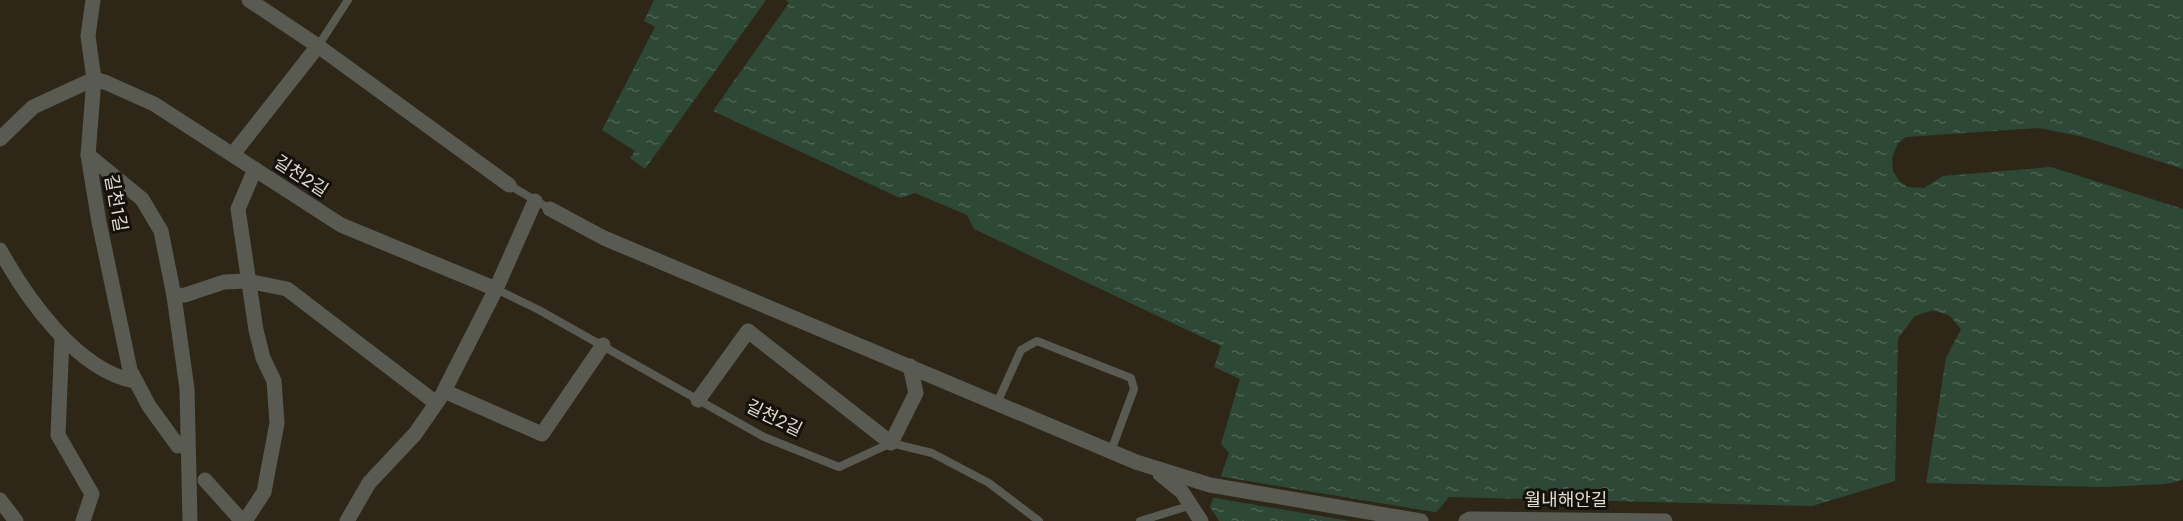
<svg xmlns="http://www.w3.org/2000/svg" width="2183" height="521" font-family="Jost,'Noto Sans KR',sans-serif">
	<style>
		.water { fill: url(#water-ripples) }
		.pier { fill: #2e2718 }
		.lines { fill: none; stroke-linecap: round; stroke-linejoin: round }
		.lane { stroke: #595b53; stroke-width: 8 }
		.street { stroke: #595b53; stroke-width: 15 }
		.labels { text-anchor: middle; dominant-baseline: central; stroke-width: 6; stroke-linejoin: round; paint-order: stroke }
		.street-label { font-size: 18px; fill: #e0dbd1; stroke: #14100a }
	</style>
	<defs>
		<pattern id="water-ripples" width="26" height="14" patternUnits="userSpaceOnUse" patternTransform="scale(1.5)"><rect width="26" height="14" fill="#2e4836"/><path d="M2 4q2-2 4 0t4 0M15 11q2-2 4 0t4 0" fill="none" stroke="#4c6252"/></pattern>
	</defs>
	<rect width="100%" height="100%" fill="#2e2718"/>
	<g class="water">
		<polygon points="654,0 766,0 645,169 630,158 635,151 602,130 655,27 644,21"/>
		<polygon points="786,0 2183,0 2183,169 2084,137 2039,128 1906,137 1898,143 1892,158 1893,171 1899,181 1908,187 1924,188 1943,176 2051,167 2183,209 2183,480 2166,484 2103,487 1926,483 1946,358 1961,329 1950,316 1933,310 1915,316 1898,338 1895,481 1812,506 1449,497 1429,521 1219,521 1210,507 1229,453 1221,444 1240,379 1214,367 1221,346 974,229 967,215 915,193 900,198 713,111 789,3"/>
	</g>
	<polygon class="pier" points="1218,476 1440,513 1433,521 1350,521 1210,497"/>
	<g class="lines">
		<g class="lane">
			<polyline points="318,46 348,0"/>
			<polyline points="509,185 550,209"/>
			<polyline points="496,289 539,310 764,437 839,467 891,443 932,453 989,483 1039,521"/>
			<polyline points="997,403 1021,350 1037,341 1131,378 1134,389 1111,451"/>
			<polyline points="1140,521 1192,505"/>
		</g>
		<g class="street">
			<polyline points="93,0 88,36 94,79 88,155 99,222 130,370 149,406 178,446"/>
			<polyline points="249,0 318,46 509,185"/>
			<polyline points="0,139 33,107 94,79 107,83 154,104 341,225 496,289 535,201"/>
			<polyline points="233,154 318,46"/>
			<polyline points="88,155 142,199 161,231 174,296 187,389 190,521"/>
			<polyline points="550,209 604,238 1136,462 1210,485 1421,521"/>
			<path d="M0,250C27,299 77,370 134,381"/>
			<polyline points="496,289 444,391 542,434 603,345"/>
			<polyline points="174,296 185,295 224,282 247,281 287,289 436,403"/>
			<polyline points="62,338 58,435 92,494 83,521"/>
			<polyline points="698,400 748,331 891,443 916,393 910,366"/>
			<polyline points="1160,474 1182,492 1201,521"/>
			<polyline points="205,480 242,521"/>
			<polyline points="0,500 16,521"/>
			<polyline points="245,521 264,492 277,423 274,381 263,358 256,330 238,209 255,169"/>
			<polyline points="347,521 369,483 415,434 442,395"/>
			<polyline points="1466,521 1470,519 1665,521"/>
		</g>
	</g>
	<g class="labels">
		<g class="street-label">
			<text transform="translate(301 176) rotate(33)">길천2길</text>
			<text transform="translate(116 203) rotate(80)">길천1길</text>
			<text transform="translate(774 418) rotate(26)">길천2길</text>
			<text x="1566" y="500">월내해안길</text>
		</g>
	</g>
</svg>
